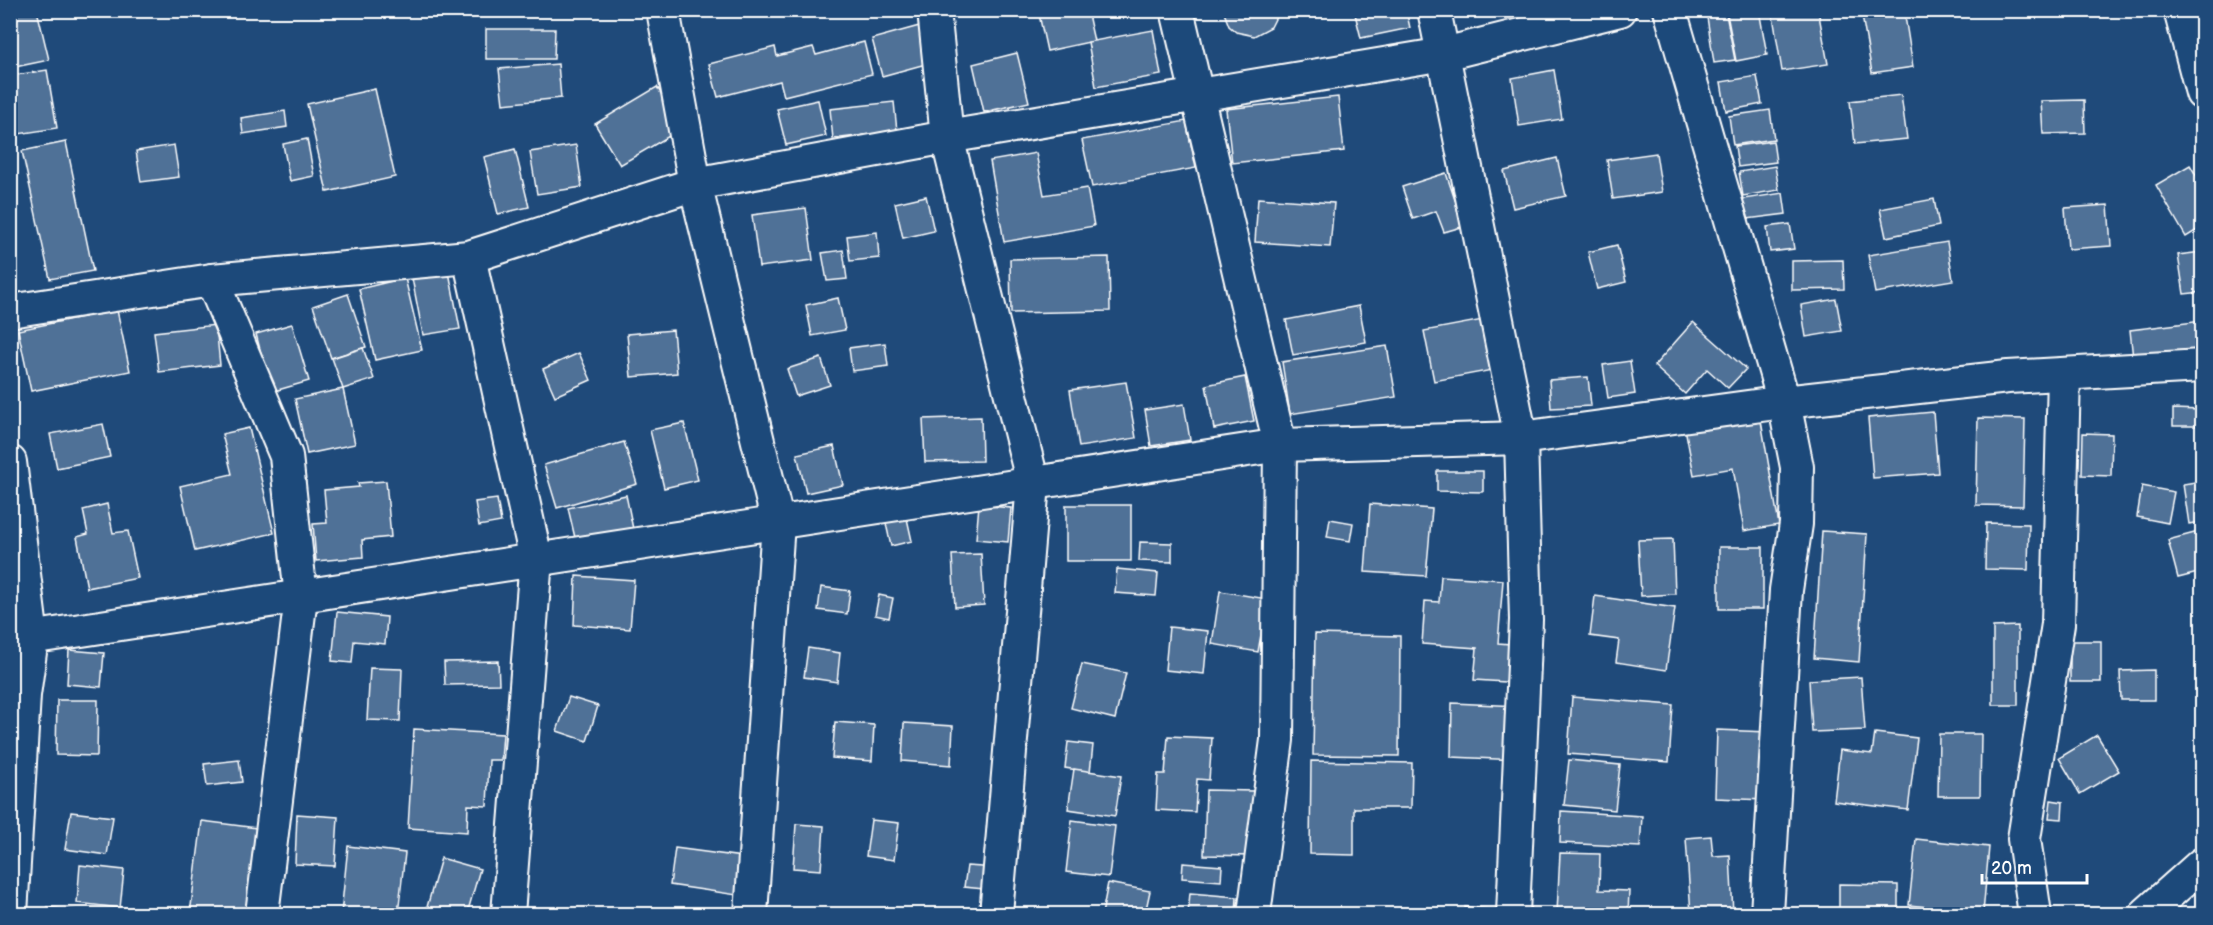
<svg xmlns="http://www.w3.org/2000/svg" width="2213" height="925" font-family="'Balsamiq Sans',sans-serif">
	<style>
		.building { fill: #507197; stroke: #fff; stroke-width: 1.5 }
		.lines { fill: none; stroke-linecap: round; stroke-linejoin: round }
		.minor-casing { stroke: #fff; stroke-width: 36 }
		.minor { stroke: #1f4a7a; stroke-width: 32 }
	</style>
	<rect width="100%" height="100%" fill="#1f4a7a"/>
	<filter id="ink" filterUnits="userSpaceOnUse"><feTurbulence type="fractalNoise" baseFrequency=".0167" numOctaves="2"/><feDisplacementMap in="SourceGraphic" scale="12" xChannelSelector="R" yChannelSelector="G"/><feConvolveMatrix kernelMatrix="1 2 1 2 8 2 1 2 1" color-interpolation-filters="sRGB"/></filter>
	<g filter="url(#ink)">
		<g class="building">
			<polygon points="25,10 37,10 49,60 10,68 10,14"/>
			<polygon points="1038,10 1087,10 1094,41 1047,51"/>
			<polygon points="1223,10 1279,10 1279,11 1271,27 1254,36 1236,32 1229,26"/>
			<polygon points="1354,10 1406,10 1410,28 1361,38"/>
			<polygon points="1744,10 1759,10 1767,55 1736,61 1727,14"/>
			<polygon points="1772,10 1818,10 1828,64 1782,71"/>
			<polygon points="1861,10 1904,10 1913,67 1872,73"/>
			<polygon points="1963,10 1984,10 1964,16"/>
			<polygon points="1726,14 1735,60 1714,63 1707,17"/>
			<polygon points="923,25 933,62 882,76 872,39"/>
			<polygon points="486,29 555,29 554,59 486,59"/>
			<polygon points="1153,30 1161,75 1096,87 1088,42"/>
			<polygon points="864,42 872,74 784,96 780,81 718,97 709,64 775,47 777,56 813,47 816,55"/>
			<polygon points="1017,53 1029,102 984,112 973,64"/>
			<polygon points="558,64 561,98 503,104 499,69"/>
			<polygon points="47,70 57,128 12,135 10,76"/>
			<polygon points="1554,70 1562,119 1519,126 1512,78"/>
			<polygon points="1757,76 1762,104 1726,111 1721,82"/>
			<polygon points="657,87 683,128 620,165 595,124"/>
			<polygon points="375,89 395,177 327,192 307,104"/>
			<polygon points="1901,95 1907,139 1855,144 1850,101"/>
			<polygon points="1338,97 1344,151 1232,163 1226,109"/>
			<polygon points="818,100 826,136 786,145 777,109"/>
			<polygon points="2084,100 2085,133 2043,134 2041,101"/>
			<polygon points="894,102 897,131 833,139 830,109"/>
			<polygon points="1770,110 1774,139 1733,145 1729,116"/>
			<polygon points="285,111 287,127 243,134 241,118"/>
			<polygon points="1186,121 1196,168 1092,187 1082,140"/>
			<polygon points="307,139 314,176 290,181 283,144"/>
			<polygon points="1773,141 1776,162 1738,167 1735,146"/>
			<polygon points="66,142 93,271 50,279 22,151"/>
			<polygon points="174,145 179,177 141,182 136,151"/>
			<polygon points="576,145 582,187 537,194 530,152"/>
			<polygon points="515,149 529,207 498,214 484,157"/>
			<polygon points="1036,153 1044,195 1087,188 1094,226 1004,242 990,161"/>
			<polygon points="1656,153 1662,192 1613,199 1607,160"/>
			<polygon points="1557,158 1566,196 1513,208 1504,171"/>
			<polygon points="2190,165 2202,185 2202,227 2186,237 2156,185"/>
			<polygon points="1775,166 1779,190 1743,196 1739,172"/>
			<polygon points="1446,173 1455,200 1463,198 1472,224 1444,232 1436,211 1413,219 1402,187"/>
			<polygon points="1783,193 1786,214 1747,219 1743,199"/>
			<polygon points="926,196 934,231 903,238 895,203"/>
			<polygon points="1258,198 1334,203 1330,247 1255,242"/>
			<polygon points="1934,199 1939,226 1886,237 1880,209"/>
			<polygon points="2108,205 2111,246 2068,249 2065,208"/>
			<polygon points="806,208 813,260 759,267 752,215"/>
			<polygon points="1790,224 1794,249 1770,252 1767,227"/>
			<polygon points="877,232 879,258 850,261 847,236"/>
			<polygon points="1947,242 1953,280 1875,293 1868,255"/>
			<polygon points="1617,245 1626,282 1597,289 1588,252"/>
			<polygon points="843,250 847,279 827,281 822,253"/>
			<polygon points="2202,252 2202,292 2184,294 2178,255"/>
			<polygon points="1109,257 1110,311 1011,313 1010,259"/>
			<polygon points="1843,260 1844,289 1792,290 1792,261"/>
			<polygon points="449,272 460,329 423,335 412,278"/>
			<polygon points="405,278 422,350 375,360 359,289"/>
			<polygon points="348,294 366,347 331,358 313,306"/>
			<polygon points="838,298 845,330 812,336 806,305"/>
			<polygon points="1836,299 1842,331 1806,337 1801,305"/>
			<polygon points="1359,306 1366,342 1293,355 1286,320"/>
			<polygon points="117,310 130,371 31,391 18,330"/>
			<polygon points="1488,319 1498,369 1434,381 1424,331"/>
			<polygon points="2202,321 2202,360 2134,368 2130,330"/>
			<polygon points="1693,322 1746,369 1728,388 1707,369 1685,394 1654,366"/>
			<polygon points="292,324 309,381 271,392 256,334"/>
			<polygon points="216,325 220,365 159,372 154,332"/>
			<polygon points="673,330 677,373 631,377 627,334"/>
			<polygon points="885,343 888,366 852,371 849,348"/>
			<polygon points="1387,346 1396,397 1290,414 1282,362"/>
			<polygon points="363,348 374,379 343,389 332,358"/>
			<polygon points="579,353 591,380 555,396 543,369"/>
			<polygon points="821,358 830,385 796,396 787,369"/>
			<polygon points="1630,361 1635,394 1608,398 1603,365"/>
			<polygon points="1245,377 1254,421 1214,429 1206,385"/>
			<polygon points="1588,377 1591,406 1551,408 1549,380"/>
			<polygon points="1126,382 1136,438 1079,447 1070,390"/>
			<polygon points="343,389 355,444 307,454 295,399"/>
			<polygon points="1184,404 1190,440 1151,446 1145,410"/>
			<polygon points="2173,409 2201,410 2200,426 2173,426"/>
			<polygon points="1933,412 1938,473 1873,478 1868,418"/>
			<polygon points="1760,415 1779,525 1744,531 1733,468 1694,475 1685,428"/>
			<polygon points="981,417 982,461 925,462 923,419"/>
			<polygon points="1978,418 2025,419 2023,506 1976,505"/>
			<polygon points="684,423 698,480 664,488 650,430"/>
			<polygon points="103,424 110,457 57,468 50,434"/>
			<polygon points="249,428 274,533 195,551 180,486 232,474 222,434"/>
			<polygon points="2083,433 2112,434 2111,476 2082,475"/>
			<polygon points="624,442 637,484 557,508 544,465"/>
			<polygon points="834,446 843,485 806,493 797,454"/>
			<polygon points="1437,471 1483,471 1483,492 1437,491"/>
			<polygon points="386,481 391,537 362,540 363,557 316,561 313,524 327,523 324,490 359,487 358,483"/>
			<polygon points="2202,481 2202,522 2189,524 2183,484"/>
			<polygon points="2142,486 2174,492 2168,523 2137,517"/>
			<polygon points="626,495 633,529 576,542 568,508"/>
			<polygon points="497,499 501,522 479,526 475,502"/>
			<polygon points="107,504 113,533 128,531 138,578 87,588 77,537 88,534 83,510"/>
			<polygon points="1370,504 1432,509 1426,576 1365,572"/>
			<polygon points="979,505 1011,508 1008,542 976,539"/>
			<rect x="1066" y="505" width="65" height="56"/>
			<polygon points="906,514 912,541 891,546 885,519"/>
			<polygon points="1330,519 1353,523 1350,541 1327,537"/>
			<polygon points="1986,523 2029,524 2028,570 1985,569"/>
			<polygon points="1822,531 1867,534 1859,662 1814,658"/>
			<polygon points="2202,531 2202,572 2178,578 2168,540"/>
			<polygon points="1673,539 1675,594 1641,596 1638,540"/>
			<polygon points="1140,542 1172,543 1172,562 1139,561"/>
			<rect x="1719" y="547" width="44" height="62"/>
			<polygon points="981,554 984,605 955,607 952,555"/>
			<polygon points="1117,569 1158,573 1156,596 1115,593"/>
			<polygon points="576,576 634,580 630,629 574,625"/>
			<polygon points="1441,576 1503,580 1498,643 1524,645 1521,683 1474,680 1477,648 1422,644 1425,601 1439,602"/>
			<polygon points="821,587 850,591 847,614 818,610"/>
			<polygon points="1220,591 1267,599 1258,652 1212,644"/>
			<polygon points="879,595 893,598 889,618 875,615"/>
			<polygon points="1595,596 1675,608 1666,670 1616,662 1619,640 1590,636"/>
			<polygon points="337,612 387,617 385,644 354,641 352,663 332,661"/>
			<polygon points="2018,626 2018,705 1993,705 1993,627"/>
			<polygon points="1169,627 1208,631 1204,674 1165,670"/>
			<polygon points="1315,634 1400,636 1399,756 1313,755"/>
			<rect x="2070" y="641" width="31" height="41"/>
			<polygon points="808,648 840,653 837,682 804,677"/>
			<polygon points="69,650 104,653 101,687 67,684"/>
			<polygon points="498,661 499,684 445,685 444,662"/>
			<polygon points="1082,664 1126,673 1115,719 1071,708"/>
			<polygon points="370,668 402,669 400,721 367,720"/>
			<polygon points="2154,670 2154,700 2121,700 2120,671"/>
			<polygon points="1861,677 1865,730 1812,732 1809,680"/>
			<polygon points="569,697 598,706 587,741 557,731"/>
			<polygon points="1572,697 1673,705 1669,762 1568,754"/>
			<polygon points="57,700 98,700 97,756 56,755"/>
			<polygon points="1452,703 1520,706 1519,760 1451,757"/>
			<polygon points="835,722 874,725 872,761 832,758"/>
			<polygon points="904,723 953,726 951,765 902,761"/>
			<polygon points="414,729 503,734 501,760 489,760 487,806 468,805 467,832 408,828"/>
			<polygon points="1717,730 1769,732 1766,800 1715,798"/>
			<polygon points="1875,733 1917,738 1908,810 1834,801 1840,750 1872,754"/>
			<polygon points="1939,734 1981,734 1980,796 1938,796"/>
			<polygon points="2097,735 2119,771 2080,794 2059,758"/>
			<polygon points="1168,736 1212,738 1209,780 1197,779 1195,812 1156,810 1158,774 1165,774"/>
			<polygon points="1068,742 1093,745 1090,772 1065,768"/>
			<polygon points="239,760 242,782 207,786 204,764"/>
			<polygon points="1569,760 1620,765 1615,810 1564,805"/>
			<polygon points="1311,761 1412,763 1411,808 1354,808 1354,855 1310,854"/>
			<polygon points="1074,769 1121,776 1115,816 1068,809"/>
			<polygon points="1206,790 1253,791 1251,856 1204,855"/>
			<polygon points="2051,800 2063,802 2062,819 2049,818"/>
			<polygon points="1561,811 1642,816 1640,847 1560,843"/>
			<polygon points="71,812 113,817 107,855 65,849"/>
			<polygon points="297,814 338,817 335,866 295,864"/>
			<polygon points="871,820 899,823 894,860 866,856"/>
			<polygon points="1072,820 1115,826 1109,877 1066,872"/>
			<polygon points="202,821 265,829 254,911 245,914 190,914"/>
			<polygon points="796,824 824,826 821,870 793,868"/>
			<polygon points="1711,836 1713,856 1730,855 1733,914 1691,914 1686,838"/>
			<polygon points="1916,839 1989,847 1983,913 1909,905"/>
			<polygon points="348,846 405,853 398,914 341,914"/>
			<polygon points="675,848 742,857 737,895 670,885"/>
			<polygon points="1560,853 1600,854 1599,890 1629,891 1628,914 1557,913"/>
			<polygon points="441,858 480,869 467,914 425,914"/>
			<polygon points="1183,863 1222,866 1221,881 1182,878"/>
			<polygon points="80,865 124,870 120,908 77,903"/>
			<polygon points="967,866 996,868 994,890 964,887"/>
			<polygon points="1108,883 1150,891 1145,914 1102,914"/>
			<polygon points="1839,884 1898,885 1898,914 1839,914"/>
			<polygon points="1190,893 1237,897 1236,914 1188,914"/>
			<polygon points="47,907 94,913 94,914 46,914"/>
			<polygon points="1465,907 1504,910 1504,914 1465,914"/>
		</g>
		<g class="lines">
			<defs>
				<g id="minor">
					<polyline points="663,10 695,184 778,523 751,914"/>
					<polyline points="934,10 947,137 1033,484 996,914"/>
					<polyline points="1177,10 1280,445 1277,740 1254,914"/>
					<polyline points="1434,10 1521,438 1526,620 1513,914"/>
					<polyline points="1670,10 1784,402 1797,467 1796,524 1786,590 1767,914"/>
					<polyline points="2180,10 2202,93"/>
					<polyline points="469,257 536,559 508,914"/>
					<polyline points="212,280 286,456 301,597 262,914"/>
					<polyline points="10,311 212,280 469,257 695,184 947,137 1444,54 1620,10"/>
					<polyline points="10,462 32,638 24,695 11,914"/>
					<polyline points="10,641 1280,445 1521,438 1784,402 2008,377 2202,366"/>
					<polyline points="2035,914 2024,839 2058,624 2064,374"/>
					<polyline points="2146,914 2202,864"/>
				</g>
			</defs>
			<use href="#minor" class="minor-casing"/>
			<use href="#minor" class="minor"/>
		</g>
	</g>
	<rect width="2213" height="925" fill="none" stroke="#1f4a7a" stroke-width="36"/>
	<rect x="18" y="18" width="2177" height="889" fill="none" stroke="#fff" stroke-width="2" filter="url(#ink)"/>
	<path d="M1982 874v9h105v-9" fill="none" stroke="#ffffff" stroke-width="3"/>
	<text x="1991" y="874" font-size="18" fill="#ffffff" stroke="#1f4a7a" stroke-width="4.5" paint-order="stroke">20 m</text>
</svg>
